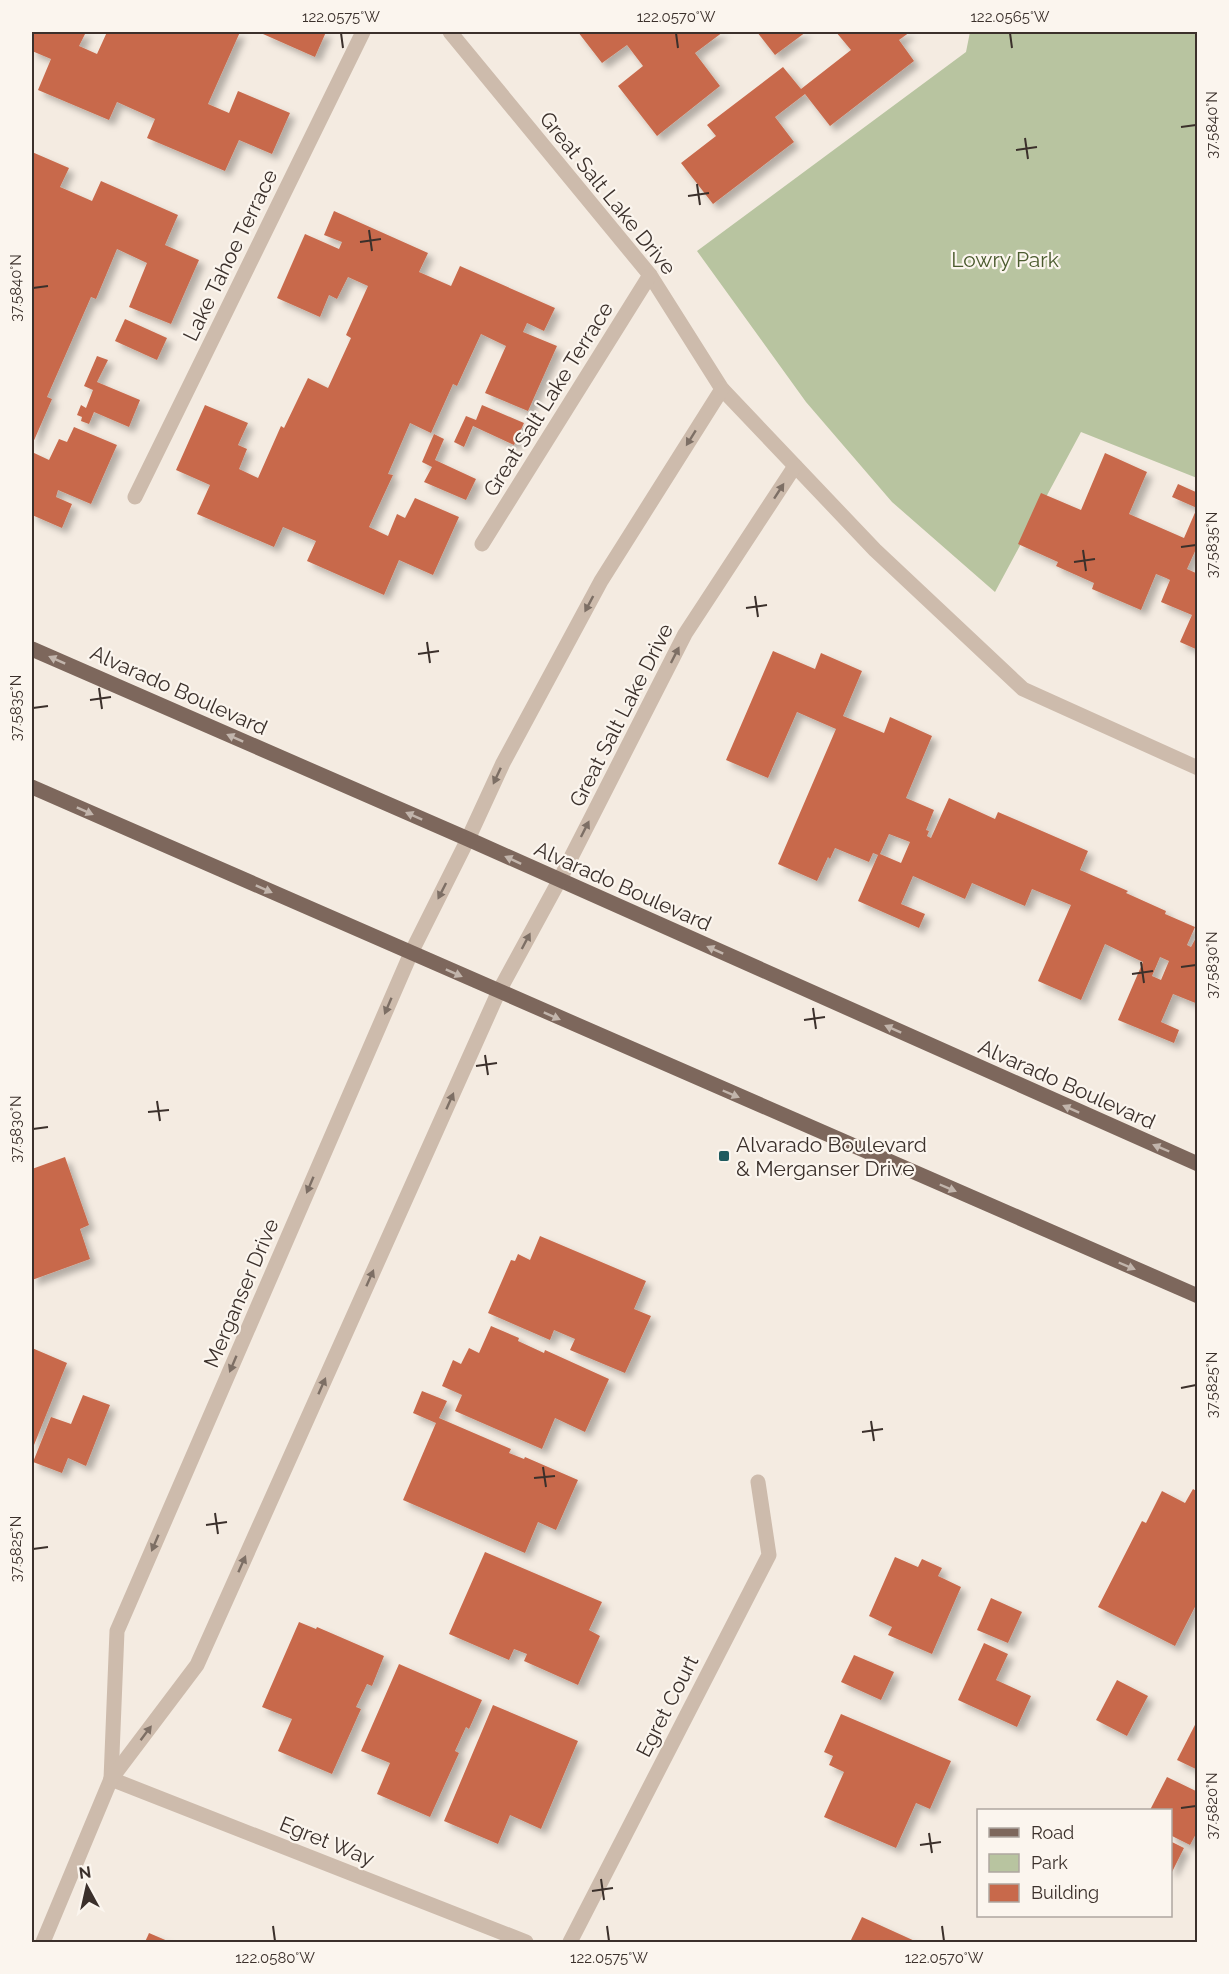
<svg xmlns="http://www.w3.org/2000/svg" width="1229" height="1974" font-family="Raleway,sans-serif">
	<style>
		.green { fill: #b8c4a0 }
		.building { fill: #c8694b; fill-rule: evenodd; filter: url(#shadow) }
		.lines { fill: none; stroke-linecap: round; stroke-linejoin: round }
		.minor { stroke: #cdbbac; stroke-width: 15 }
		.major { stroke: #7d675c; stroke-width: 15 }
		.oneway { fill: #7d6f65 }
		.oneway2 { fill: #c2b5ac }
		.ticks { fill: none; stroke: #3b302b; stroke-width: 2 }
		.poi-dot { fill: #1f5a5e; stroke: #fbf5ee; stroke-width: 2 }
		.labels { text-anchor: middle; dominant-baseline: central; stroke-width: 4.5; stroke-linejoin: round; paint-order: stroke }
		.street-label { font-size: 21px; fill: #3b302b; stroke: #fbf5ee }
		.park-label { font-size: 21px; fill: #4a5a2e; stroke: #fbf5ee }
		.poi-label { font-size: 21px; fill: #3b302b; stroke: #fbf5ee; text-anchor: start }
		.neatline { fill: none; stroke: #3b302b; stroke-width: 2 }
		.ticks-label { font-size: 15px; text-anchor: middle; fill: #3b302b }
	</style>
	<defs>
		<filter id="shadow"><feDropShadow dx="5.5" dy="5.5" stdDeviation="3" flood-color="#0004"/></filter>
	</defs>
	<rect width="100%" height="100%" fill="#f4ebe1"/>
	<polygon class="green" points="970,32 1197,32 1197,478 1081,432 995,592 892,502 806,402 697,251 966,52"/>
	<g class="building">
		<polygon points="32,32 86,32 79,46 97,54 107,32 240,32 208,104 229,113 238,91 290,113 272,154 239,140 225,171 147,138 155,119 117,102 109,120 38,90 51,59 32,51"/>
		<polygon points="264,32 326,32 315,57 263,34"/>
		<polygon points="578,32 723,32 695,53 720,86 657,136 618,86 643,66 627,45 602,63"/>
		<polygon points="757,32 806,32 775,55"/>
		<polygon points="836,32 910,32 899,40 914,61 830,126 805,94 775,117 794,142 713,204 681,163 716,136 707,125 783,67 801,89 851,50"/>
		<polygon points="32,152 69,168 60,187 92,201 101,181 178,215 165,245 199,260 171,324 129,307 147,263 117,249 96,299 91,297 47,397 52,399 32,445"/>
		<polygon points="334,211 428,253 419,272 451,286 460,266 555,308 544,331 527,323 523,332 557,346 528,411 485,393 506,346 481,334 457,386 453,384 431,433 410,423 388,474 393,475 369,527 388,536 397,514 405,518 415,498 459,517 433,575 399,560 384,595 307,561 316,541 283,527 274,547 197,514 210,485 176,470 205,405 248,423 238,445 247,449 239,469 258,478 281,426 284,428 308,378 328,388 351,338 346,335 368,286 348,277 337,299 329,295 320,317 277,298 305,234 339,249 342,242 324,235"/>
		<polygon points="125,319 167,338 157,360 115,341"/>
		<polygon points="97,356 108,360 97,382 140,400 129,427 94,412 89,424 81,421 82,417 77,415 81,405 86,408 93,390 84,386"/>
		<polygon points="482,405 524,423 514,445 473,426 464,447 454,442 466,416 476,420"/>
		<polygon points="74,427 117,445 91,504 58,490 56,497 72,504 62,528 32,515 32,452 49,460 59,439 67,442"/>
		<polygon points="434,434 444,439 435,460 476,479 466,500 424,482 432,467 422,462"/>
		<polygon points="1105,453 1147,472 1129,514 1184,538 1197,508 1172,497 1178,484 1198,493 1198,550 1196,549 1187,569 1198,574 1198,650 1180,642 1192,615 1161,602 1170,580 1166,578 1156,574 1141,610 1092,589 1094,583 1056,566 1058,562 1018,544 1041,493 1081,510"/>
		<path d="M773,651L815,669L821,653L862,671L843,716L884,733L890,717L932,736L906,798L934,810L926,830L929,831L927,836L931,838L949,798L995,819L998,812L1088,851L1080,870L1128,891L1126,893L1166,911L1165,914L1195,927L1187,945L1191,947L1198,934V1004L1173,994L1161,1022L1179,1030L1174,1043L1118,1020L1143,962L1105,944L1081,1000L1038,981L1071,905L1032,889L1025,906L972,883L965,899L913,876L901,904L925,914L919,928L858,901L878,855L873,853L869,862L835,848L830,859L828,857L817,881L778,864L836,729L797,712L768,778L726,760ZM889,834L910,842L901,863L880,854ZM1160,957L1169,961L1161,980L1152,976Z"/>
		<polygon points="65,1157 89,1225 80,1229 90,1259 32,1280 32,1169"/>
		<polygon points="540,1236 646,1281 634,1309 651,1316 625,1373 570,1350 575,1339 554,1330 550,1340 488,1313 511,1260 515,1261 518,1254 530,1260"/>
		<polygon points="491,1326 519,1338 518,1341 544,1353 545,1350 609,1379 585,1432 555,1418 542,1449 455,1411 462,1395 442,1386 453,1360 461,1364 469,1348 479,1353"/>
		<polygon points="32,1348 67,1363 32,1450"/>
		<polygon points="422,1391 447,1401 439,1418 511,1449 509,1453 524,1459 525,1457 578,1480 556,1530 538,1522 525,1553 403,1500 436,1423 413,1413"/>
		<polygon points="83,1395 110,1405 86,1466 68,1458 62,1473 33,1462 51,1417 71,1424"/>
		<polygon points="1193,1489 1198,1492 1198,1601 1175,1646 1098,1607 1142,1521 1146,1523 1162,1491 1185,1503"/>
		<polygon points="485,1552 602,1602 589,1630 600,1636 578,1685 524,1661 527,1654 514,1649 509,1660 449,1634"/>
		<polygon points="895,1557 918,1567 922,1559 942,1568 938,1576 961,1587 932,1654 888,1635 892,1627 869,1616"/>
		<polygon points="991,1598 1022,1612 1008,1643 977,1630"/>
		<polygon points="299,1622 316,1629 317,1627 384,1656 372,1686 367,1684 356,1707 361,1709 332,1774 278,1751 292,1719 262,1707"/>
		<polygon points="984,1643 1008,1654 996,1680 1031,1696 1017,1727 958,1700"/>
		<polygon points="854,1655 894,1672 881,1700 841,1682"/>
		<polygon points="399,1664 482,1700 469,1729 466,1727 455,1751 459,1753 430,1817 377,1794 390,1763 361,1751"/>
		<polygon points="1117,1680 1148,1696 1127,1736 1096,1720"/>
		<polygon points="493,1705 578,1741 541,1829 510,1815 498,1844 444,1821"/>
		<polygon points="841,1714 951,1761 930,1809 916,1803 896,1848 824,1817 844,1772 829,1765 833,1756 824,1752"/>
		<polygon points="1198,1719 1198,1770 1177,1760"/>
		<polygon points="1167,1777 1198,1792 1198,1830 1190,1845 1170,1835 1170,1810 1150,1810"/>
		<polygon points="1170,1841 1184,1848 1172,1872 1170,1871"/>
		<polygon points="862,1917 917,1942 850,1942"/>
		<polygon points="149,1933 170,1942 145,1942"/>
	</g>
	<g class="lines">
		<g class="minor">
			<polyline points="450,32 650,275 722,389 875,550 1023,689 1198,768"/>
			<polyline points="135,497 363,32"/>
			<polyline points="482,544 650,275"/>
			<polyline points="111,1779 117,1631 411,953 468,839 503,763 601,581 722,389"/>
			<polyline points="111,1779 526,1942"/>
			<polyline points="43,1942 111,1779 197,1665 498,993 559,881 685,634 795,466"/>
			<polyline points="570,1942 769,1555 758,1482"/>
		</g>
		<g class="major">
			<polyline points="32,649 468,839 1198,1164"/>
			<polyline points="32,787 1198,1296"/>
		</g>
	</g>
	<defs><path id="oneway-solid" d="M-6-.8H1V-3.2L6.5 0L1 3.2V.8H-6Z" transform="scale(1.5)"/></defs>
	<g class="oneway">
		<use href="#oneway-solid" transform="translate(691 438) rotate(122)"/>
		<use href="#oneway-solid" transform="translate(779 491) rotate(-57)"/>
		<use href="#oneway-solid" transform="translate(589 604) rotate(118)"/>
		<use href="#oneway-solid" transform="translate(675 655) rotate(-63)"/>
		<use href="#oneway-solid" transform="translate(497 776) rotate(115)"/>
		<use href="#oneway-solid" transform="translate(585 829) rotate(-63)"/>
		<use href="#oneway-solid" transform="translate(442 891) rotate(117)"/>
		<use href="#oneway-solid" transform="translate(526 941) rotate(-62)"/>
		<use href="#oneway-solid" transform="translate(388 1006) rotate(113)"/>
		<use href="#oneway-solid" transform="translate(450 1101) rotate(-66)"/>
		<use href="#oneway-solid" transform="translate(310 1185) rotate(113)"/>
		<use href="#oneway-solid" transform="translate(370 1278) rotate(-66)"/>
		<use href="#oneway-solid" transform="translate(233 1364) rotate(113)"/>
		<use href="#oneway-solid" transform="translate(322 1386) rotate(-66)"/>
		<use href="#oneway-solid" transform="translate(155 1543) rotate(113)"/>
		<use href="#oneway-solid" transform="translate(242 1564) rotate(-66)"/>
		<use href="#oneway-solid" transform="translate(146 1733) rotate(-53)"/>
	</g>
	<g class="oneway2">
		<use href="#oneway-solid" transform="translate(57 660) rotate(-156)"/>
		<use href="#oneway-solid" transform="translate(235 738) rotate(-156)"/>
		<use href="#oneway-solid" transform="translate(85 811) rotate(24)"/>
		<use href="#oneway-solid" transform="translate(414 816) rotate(-156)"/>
		<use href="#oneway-solid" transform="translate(513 860) rotate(-155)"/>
		<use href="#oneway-solid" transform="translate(264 889) rotate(24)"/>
		<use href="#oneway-solid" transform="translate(715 950) rotate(-156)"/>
		<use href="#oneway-solid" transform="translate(454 973) rotate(24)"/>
		<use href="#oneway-solid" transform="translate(552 1016) rotate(24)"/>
		<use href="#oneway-solid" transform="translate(893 1029) rotate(-156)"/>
		<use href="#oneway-solid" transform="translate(731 1094) rotate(23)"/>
		<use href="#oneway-solid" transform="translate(1071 1109) rotate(-156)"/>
		<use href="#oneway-solid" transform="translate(1161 1148) rotate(-157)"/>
		<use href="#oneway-solid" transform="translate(948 1188) rotate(23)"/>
		<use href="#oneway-solid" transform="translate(1127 1266) rotate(23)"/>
	</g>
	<path class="ticks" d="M341,33L343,48M676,33L678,48M1010,33L1012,48M1181,127L1196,125M1025,138L1028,159M1016,150L1037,147M697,184L700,205M688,196L709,193M369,230L372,251M360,242L381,239M33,288L48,286M1181,547L1196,545M1083,550L1086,571M1074,562L1095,559M755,596L758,617M746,608L767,605M427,642L430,663M418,654L439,651M99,688L102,709M90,700L111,697M33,708L48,706M1141,962L1144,983M1181,967L1196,965M1132,974L1153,971M813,1008L816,1029M804,1020L825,1017M485,1055L488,1075M476,1066L497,1063M157,1101L160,1121M148,1112L169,1110M33,1129L48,1127M1181,1388L1196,1385M871,1421L874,1441M862,1432L883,1429M543,1467L546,1487M534,1478L555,1476M215,1513L218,1534M206,1525L227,1522M33,1549L48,1547M1181,1808L1196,1806M929,1833L932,1853M920,1845L941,1842M601,1879L604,1900M592,1891L613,1888M273,1926L275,1941M607,1926L609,1941M942,1926L944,1941"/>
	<rect class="poi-dot" x="718" y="1150" width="12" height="12" rx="3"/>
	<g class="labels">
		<g class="street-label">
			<text transform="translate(608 193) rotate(51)">Great Salt Lake Drive</text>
			<text transform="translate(230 255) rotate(-64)">Lake Tahoe Terrace</text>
			<text transform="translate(548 399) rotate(-58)">Great Salt Lake Terrace</text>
			<text transform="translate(179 690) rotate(24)">Alvarado Boulevard</text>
			<text transform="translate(621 715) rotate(-63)">Great Salt Lake Drive</text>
			<text transform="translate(623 886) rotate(24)">Alvarado Boulevard</text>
			<text transform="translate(1067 1084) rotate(24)">Alvarado Boulevard</text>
			<text transform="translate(241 1293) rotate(-67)">Merganser Drive</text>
			<text transform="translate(667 1706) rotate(-63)">Egret Court</text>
			<text transform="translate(327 1841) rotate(22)">Egret Way</text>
		</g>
		<g class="park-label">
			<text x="1005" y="259">Lowry Park</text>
		</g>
		<g class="poi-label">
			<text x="736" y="1144">Alvarado Boulevard<tspan x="736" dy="24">&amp; Merganser Drive</tspan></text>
		</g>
	</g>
	<rect width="1229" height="1974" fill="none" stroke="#fbf5ee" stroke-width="66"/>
	<rect x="977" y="1809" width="195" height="108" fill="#fbf5ee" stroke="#aea6a0" stroke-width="1.5"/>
	<rect x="989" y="1828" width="30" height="9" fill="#7d675c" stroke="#aea6a0" stroke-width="1.5"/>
	<text x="1031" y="1839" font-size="18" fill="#3b302b">Road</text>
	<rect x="989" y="1854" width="30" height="18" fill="#b8c4a0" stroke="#aea6a0" stroke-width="1.5"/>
	<text x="1031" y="1869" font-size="18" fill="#3b302b">Park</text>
	<rect x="989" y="1884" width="30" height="18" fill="#c8694b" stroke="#aea6a0" stroke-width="1.5"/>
	<text x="1031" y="1899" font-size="18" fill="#3b302b">Building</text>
	<g transform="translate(87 1887) rotate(352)" stroke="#fbf5ee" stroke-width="4.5" paint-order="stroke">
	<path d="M0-4.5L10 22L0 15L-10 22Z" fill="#3b302b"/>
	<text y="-9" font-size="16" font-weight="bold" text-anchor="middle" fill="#3b302b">N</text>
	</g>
	<rect x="33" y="33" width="1163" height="1908" class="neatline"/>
	<g class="ticks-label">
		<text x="341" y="22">122.0575°W</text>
		<text x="676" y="22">122.0570°W</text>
		<text x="1010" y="22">122.0565°W</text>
		<text transform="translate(1212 125) rotate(-90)" y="5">37.5840°N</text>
		<text transform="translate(16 288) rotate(-90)" y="5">37.5840°N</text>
		<text transform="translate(1212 545) rotate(-90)" y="5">37.5835°N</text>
		<text transform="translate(16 708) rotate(-90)" y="5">37.5835°N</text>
		<text transform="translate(1212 965) rotate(-90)" y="5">37.5830°N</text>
		<text transform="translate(16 1129) rotate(-90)" y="5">37.5830°N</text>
		<text transform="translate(1212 1385) rotate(-90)" y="5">37.5825°N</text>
		<text transform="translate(16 1549) rotate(-90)" y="5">37.5825°N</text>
		<text transform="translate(1212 1806) rotate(-90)" y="5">37.5820°N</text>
		<text x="275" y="1963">122.0580°W</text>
		<text x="609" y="1963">122.0575°W</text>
		<text x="944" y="1963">122.0570°W</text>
	</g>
</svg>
